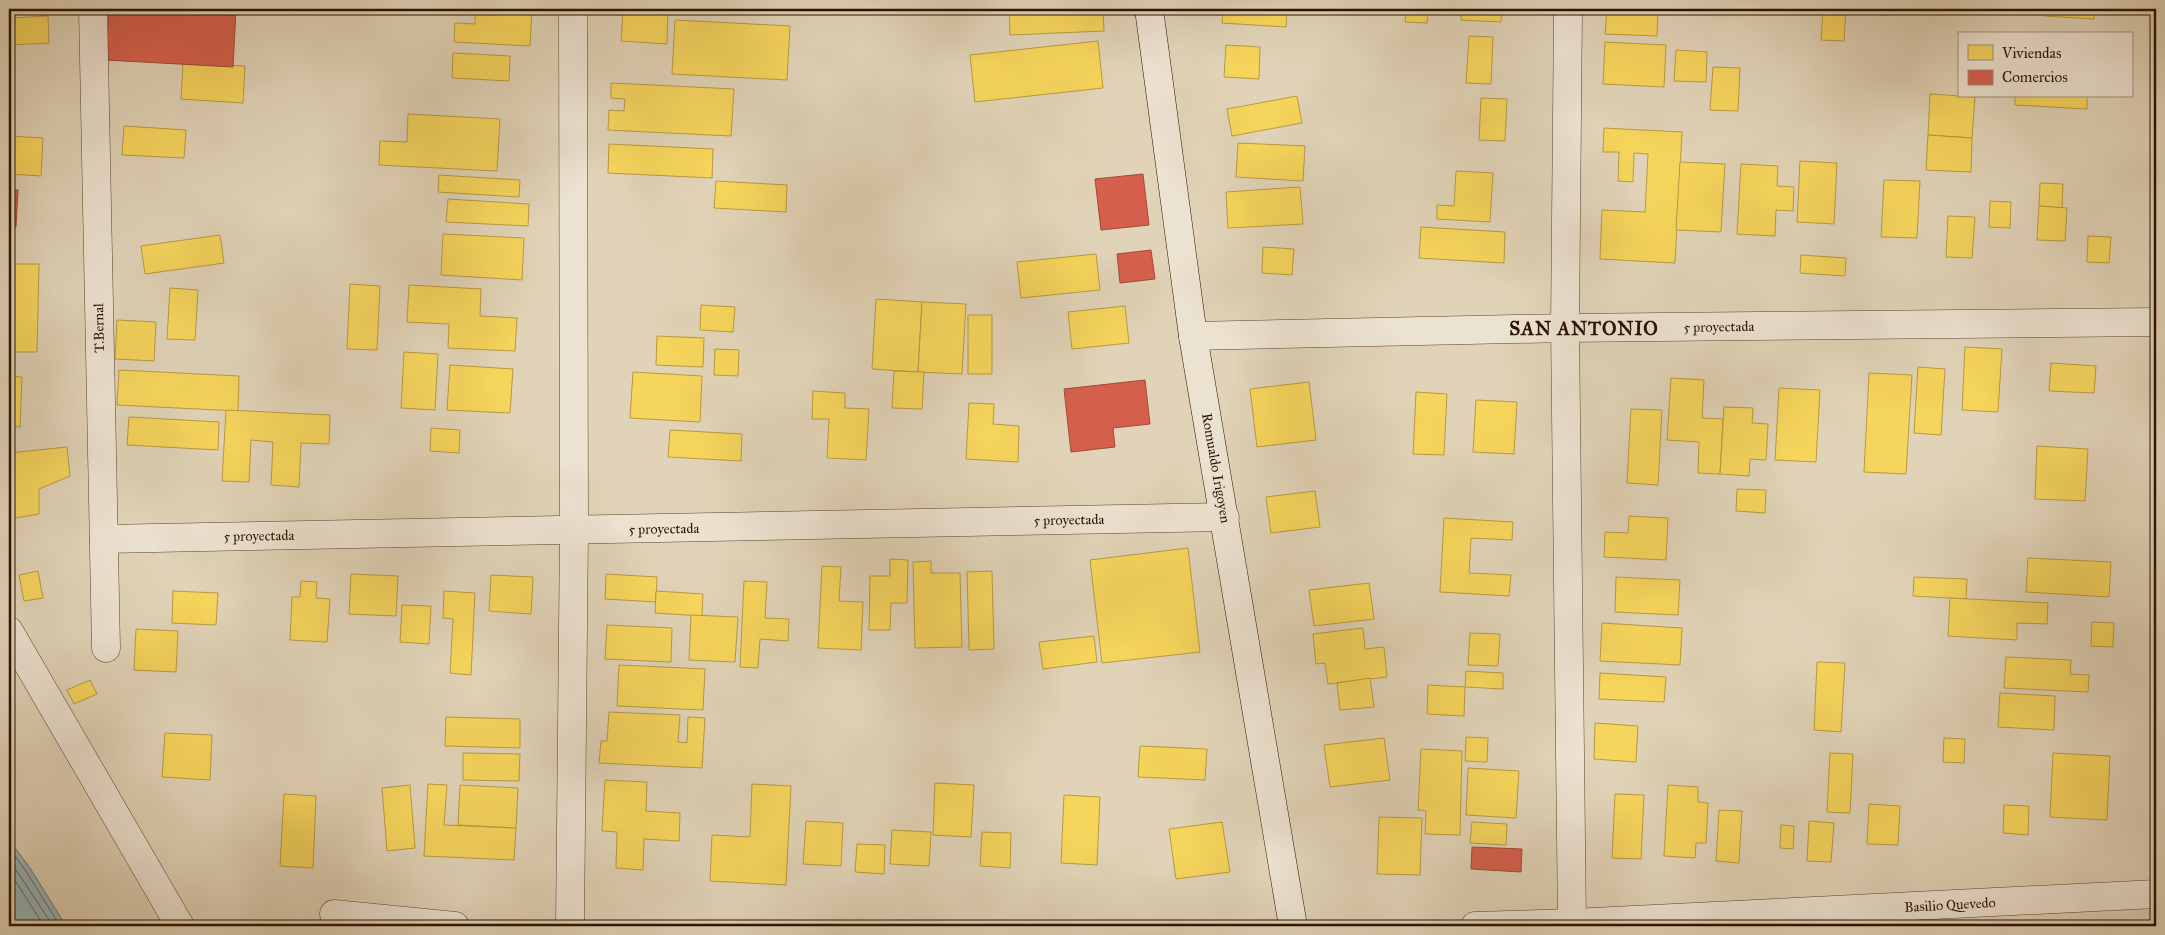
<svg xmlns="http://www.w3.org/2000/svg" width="2165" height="935" font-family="'IM FELL Great Primer',serif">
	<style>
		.water { fill: #98b6b8; stroke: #6c746e }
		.homes { fill: #f6d55c; stroke: #b99a40 }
		.shops { fill: #d6604d; stroke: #a24936 }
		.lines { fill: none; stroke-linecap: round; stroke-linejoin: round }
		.shore { stroke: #61645c; stroke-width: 1 }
		.street-casing { stroke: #58422e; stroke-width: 29 }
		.secondary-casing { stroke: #2a1200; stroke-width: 29 }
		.street { stroke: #ece2d0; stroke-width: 28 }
		.secondary { stroke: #ece2d0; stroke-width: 28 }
		.labels { text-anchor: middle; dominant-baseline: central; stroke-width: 5; stroke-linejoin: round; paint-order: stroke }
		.street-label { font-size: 14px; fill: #2a1200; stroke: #ece2d0 }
		.district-label { font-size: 19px; font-weight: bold; letter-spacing: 1px; fill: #2a1200; stroke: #ece2d0 }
	</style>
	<rect width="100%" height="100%" fill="#e1d3b7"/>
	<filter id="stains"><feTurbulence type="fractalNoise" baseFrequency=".004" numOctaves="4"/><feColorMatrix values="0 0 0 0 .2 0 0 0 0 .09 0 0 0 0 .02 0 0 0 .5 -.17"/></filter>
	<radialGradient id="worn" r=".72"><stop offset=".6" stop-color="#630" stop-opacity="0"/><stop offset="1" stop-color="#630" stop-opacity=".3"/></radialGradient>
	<polygon class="water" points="9,840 30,868 66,926 9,926"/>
	<g class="homes">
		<polygon points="475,9 532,9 530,46 454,42 455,23 475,24"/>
		<polygon points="623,9 668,9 667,44 621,41"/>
		<polygon points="1009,9 1103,9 1104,31 1010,35"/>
		<polygon points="1223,9 1287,9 1286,27 1222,23"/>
		<polygon points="1406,9 1428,9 1427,23 1405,22"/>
		<polygon points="1462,9 1502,9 1501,22 1461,20"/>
		<polygon points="1607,9 1658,11 1657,36 1605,34"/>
		<polygon points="1823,9 1846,9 1844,41 1821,40"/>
		<polygon points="1846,9 1889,9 1889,15 1846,13"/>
		<polygon points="1974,9 2037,9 2036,15 1974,11"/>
		<polygon points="2045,9 2095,9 2094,19 2045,16"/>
		<polygon points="48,16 49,43 9,45 9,18"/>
		<polygon points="675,20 790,26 787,80 672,74"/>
		<polygon points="1469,36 1493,37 1491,84 1466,83"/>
		<polygon points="1098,41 1103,88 975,102 970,55"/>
		<polygon points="1605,42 1666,45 1664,87 1603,84"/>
		<polygon points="1226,45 1260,47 1259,79 1224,77"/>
		<polygon points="1676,50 1707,52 1706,82 1674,81"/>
		<polygon points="453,53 510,56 509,81 452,78"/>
		<polygon points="183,63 245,66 243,103 181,99"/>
		<polygon points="1713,67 1740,68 1738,111 1710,110"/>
		<polygon points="611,83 734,89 731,136 608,130 609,110 624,111 625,99 611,98"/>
		<polygon points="1930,94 1975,97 1972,138 1928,135"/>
		<polygon points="1297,96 1302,123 1232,136 1227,109"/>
		<polygon points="2015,96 2087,96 2087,109 2015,105"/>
		<polygon points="1481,98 1507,99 1505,141 1479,140"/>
		<polygon points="408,114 500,119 497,171 379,165 380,141 407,142"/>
		<polygon points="124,126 186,130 184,158 122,155"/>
		<polygon points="1604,128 1682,132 1675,263 1600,259 1602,210 1645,212 1648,154 1634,153 1633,182 1618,181 1619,152 1603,152"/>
		<polygon points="1928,135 1972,138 1971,172 1926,170"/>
		<polygon points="9,136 43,138 41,176 9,174"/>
		<polygon points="1238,143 1305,146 1303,181 1236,177"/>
		<polygon points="609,144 713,149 712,178 608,173"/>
		<polygon points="1800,161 1837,163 1834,224 1797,222"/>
		<polygon points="1680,162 1725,164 1721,232 1676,230"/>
		<polygon points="1741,164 1778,166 1777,186 1794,187 1793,211 1776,210 1775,236 1737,234"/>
		<polygon points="1456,171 1493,173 1490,222 1437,219 1437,205 1454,206"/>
		<polygon points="439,175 520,180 519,197 438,192"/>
		<polygon points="1884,180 1920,181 1917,238 1881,237"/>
		<polygon points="716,181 787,185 786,212 714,208"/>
		<polygon points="2040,183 2063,184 2062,208 2039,206"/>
		<polygon points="1300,187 1303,224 1228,228 1226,192"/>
		<polygon points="448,199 529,204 528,226 446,222"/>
		<polygon points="1990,201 2011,202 2010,228 1989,227"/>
		<polygon points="2039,206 2067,208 2065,241 2037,240"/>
		<polygon points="1948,216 1975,217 1972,258 1946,257"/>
		<polygon points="1421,227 1505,232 1504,263 1419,258"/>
		<polygon points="443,234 524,238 522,280 441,275"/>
		<polygon points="220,235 224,263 145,274 141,246"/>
		<polygon points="2088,236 2111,237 2109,263 2087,262"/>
		<polygon points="1263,247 1294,249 1292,275 1262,273"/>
		<polygon points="1096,254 1100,290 1021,298 1017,262"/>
		<polygon points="1801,255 1846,258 1845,276 1800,273"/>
		<polygon points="9,264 39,264 37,352 9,352"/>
		<polygon points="350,284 380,286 377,350 347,349"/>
		<polygon points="409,285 481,289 480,316 517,318 515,351 448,348 449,324 407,322"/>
		<polygon points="170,288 198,290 195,340 167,339"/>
		<polygon points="876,299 922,302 918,372 872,369"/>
		<polygon points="922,302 966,304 962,374 918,372"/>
		<polygon points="701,305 735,307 733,332 700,330"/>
		<polygon points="1125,306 1129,343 1072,349 1068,312"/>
		<rect x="968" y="315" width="24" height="59"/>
		<polygon points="117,320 156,322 154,361 115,359"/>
		<polygon points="657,336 704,338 703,367 656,365"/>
		<polygon points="1965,347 2002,349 1998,412 1962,410"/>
		<polygon points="715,349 739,350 738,376 714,375"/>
		<polygon points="404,352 438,354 435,410 401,408"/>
		<polygon points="2051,363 2096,366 2094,393 2049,391"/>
		<polygon points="450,365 513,369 510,413 447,410"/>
		<polygon points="1918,367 1945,369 1941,435 1914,433"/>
		<polygon points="119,370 239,376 238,411 117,405"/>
		<polygon points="894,371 924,372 922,409 892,408"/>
		<polygon points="633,372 702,376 700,422 630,418"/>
		<polygon points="1869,373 1912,375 1906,474 1864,472"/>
		<polygon points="9,376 22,377 20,427 9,426"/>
		<polygon points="1671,378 1704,380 1702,418 1723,419 1720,474 1698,473 1699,442 1667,440"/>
		<polygon points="1309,382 1316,440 1257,447 1250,389"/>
		<polygon points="1779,388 1820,390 1816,462 1775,460"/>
		<polygon points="813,391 845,393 845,408 869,409 866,460 827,458 829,419 812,419"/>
		<polygon points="1416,392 1447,394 1444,455 1413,454"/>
		<polygon points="1476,400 1517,402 1514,454 1473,452"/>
		<polygon points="969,403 994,404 993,424 1019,426 1018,462 966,459"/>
		<polygon points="1724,407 1753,408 1752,423 1768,424 1766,460 1750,459 1749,476 1720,474"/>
		<polygon points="1631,409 1662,410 1658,485 1627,483"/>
		<polygon points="226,410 330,415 329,444 301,443 299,487 271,485 273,442 251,440 249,482 222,481"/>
		<polygon points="129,417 219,422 218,450 127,445"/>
		<polygon points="431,428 460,430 459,453 430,451"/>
		<polygon points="670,430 742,434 741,461 668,457"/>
		<polygon points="2037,446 2088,449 2085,501 2035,499"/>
		<polygon points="67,447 70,476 39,489 39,514 9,519 9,453"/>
		<polygon points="1737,489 1766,490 1765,513 1736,511"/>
		<polygon points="1315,491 1320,527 1271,533 1266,497"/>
		<polygon points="1629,516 1668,518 1666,560 1604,557 1605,532 1628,533"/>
		<polygon points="1444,518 1513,522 1512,540 1471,538 1469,573 1511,575 1509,596 1440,592"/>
		<polygon points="1188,548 1200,652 1102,663 1090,560"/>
		<polygon points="2028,558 2111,562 2109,597 2026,592"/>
		<polygon points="890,559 908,560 907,603 891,603 890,630 869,630 870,576 890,576"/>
		<polygon points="931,561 931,573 960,573 962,647 915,648 913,562"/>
		<polygon points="822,566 841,567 839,601 863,602 861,650 818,648"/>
		<polygon points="38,571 43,598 24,601 19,575"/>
		<polygon points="992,571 994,649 969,650 967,572"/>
		<polygon points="351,574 398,576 396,616 349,614"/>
		<polygon points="606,574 657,577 656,602 605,599"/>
		<polygon points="491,575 533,577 531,614 489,611"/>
		<polygon points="1616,577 1680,580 1678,615 1615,612"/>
		<polygon points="1914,577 1967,579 1966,599 1913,596"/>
		<polygon points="301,581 317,582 316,598 330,599 327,642 290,640 292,597 300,597"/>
		<polygon points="744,581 767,582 765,618 789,619 788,641 760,639 758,668 740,667"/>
		<polygon points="1369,583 1374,619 1314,626 1309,590"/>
		<polygon points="173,591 218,593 216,625 172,623"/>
		<polygon points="444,591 475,593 471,675 450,673 453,619 443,618"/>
		<polygon points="656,591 703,594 702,616 655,613"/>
		<polygon points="1950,598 2048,603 2047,624 2017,623 2017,640 1948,636"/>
		<polygon points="402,605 431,606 429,644 400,642"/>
		<polygon points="691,615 738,617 735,662 689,660"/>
		<polygon points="2092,622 2114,623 2113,647 2091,646"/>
		<polygon points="1602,623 1682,628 1680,665 1600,661"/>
		<polygon points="607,625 672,628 671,662 605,659"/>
		<polygon points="1363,628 1365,649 1384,647 1387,677 1328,684 1325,663 1316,664 1313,634"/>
		<polygon points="136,629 178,631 176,672 134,670"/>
		<polygon points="1470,633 1500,634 1498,666 1468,665"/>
		<polygon points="1094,636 1097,662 1043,669 1039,642"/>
		<polygon points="2006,657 2071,660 2070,674 2089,675 2088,692 2004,688"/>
		<polygon points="1817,662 1845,663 1841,732 1814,730"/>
		<polygon points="619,665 705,669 703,710 617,706"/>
		<polygon points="1466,671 1503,673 1503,689 1465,687"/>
		<polygon points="1600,673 1666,677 1664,702 1599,699"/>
		<polygon points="1370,678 1374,707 1340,710 1337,683"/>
		<polygon points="90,680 97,694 74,704 67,690"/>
		<polygon points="1428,685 1465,687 1464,716 1427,714"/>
		<polygon points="2000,693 2055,696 2054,730 1998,727"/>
		<polygon points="609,712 680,715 678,742 687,743 688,717 705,718 702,768 599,763 601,741 607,741"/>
		<polygon points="446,717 520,719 520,748 445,746"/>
		<polygon points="1595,723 1638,726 1636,762 1594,759"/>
		<polygon points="165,733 212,735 210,780 162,777"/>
		<polygon points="1466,737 1488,738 1487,762 1465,761"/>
		<polygon points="1384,738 1390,780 1330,787 1324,745"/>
		<polygon points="1944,738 1965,739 1964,763 1943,762"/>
		<polygon points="1140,746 1207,749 1205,780 1138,777"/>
		<polygon points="1421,749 1462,751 1460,835 1425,834 1426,811 1418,810"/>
		<polygon points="463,753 520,754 519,781 463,780"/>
		<polygon points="1830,753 1853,754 1850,813 1827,812"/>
		<polygon points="2053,753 2110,756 2107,820 2050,817"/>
		<polygon points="1468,768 1519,771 1516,818 1466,815"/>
		<polygon points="605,780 647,782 646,811 680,813 679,841 644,839 643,870 616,868 617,832 602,831"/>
		<polygon points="935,783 974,785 971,837 933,835"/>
		<polygon points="428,784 447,785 444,825 516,828 514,860 424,856"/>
		<polygon points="752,784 791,786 786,885 710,881 712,835 750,837"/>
		<polygon points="410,785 415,848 387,851 382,788"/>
		<polygon points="460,785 518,788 516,828 458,825"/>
		<polygon points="1668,785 1698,787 1698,802 1708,803 1706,843 1696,843 1695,858 1664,856"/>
		<polygon points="284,794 316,796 313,868 280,866"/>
		<polygon points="1615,794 1644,795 1641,859 1612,858"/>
		<polygon points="1064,795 1100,797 1097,865 1061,863"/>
		<polygon points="1869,804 1900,806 1898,845 1867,844"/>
		<polygon points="2004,805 2029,806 2028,835 2003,833"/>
		<polygon points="1719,810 1742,811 1739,863 1716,861"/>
		<polygon points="1379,817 1422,818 1420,875 1377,874"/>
		<polygon points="806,821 843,823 841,866 803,864"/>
		<polygon points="1809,821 1834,823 1831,862 1807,861"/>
		<polygon points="1222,822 1230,872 1176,879 1169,829"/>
		<polygon points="1472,822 1507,824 1506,845 1470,843"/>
		<polygon points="1781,825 1794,826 1793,849 1780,848"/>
		<polygon points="892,830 931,832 929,866 890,864"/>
		<polygon points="982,832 1011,833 1010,868 980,866"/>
		<polygon points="857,844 885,845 884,874 855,872"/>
	</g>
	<g class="shops">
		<polygon points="109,9 236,10 233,67 106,60"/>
		<polygon points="1143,174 1149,225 1101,230 1095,179"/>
		<polygon points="9,190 18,190 16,227 9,226"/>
		<polygon points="1151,250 1155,279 1120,283 1117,254"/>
		<polygon points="1145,380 1150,424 1113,428 1115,447 1071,452 1064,389"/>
		<polygon points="1472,847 1522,849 1521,872 1471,869"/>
	</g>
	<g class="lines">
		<g class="shore">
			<polyline points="9,848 26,871 60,926"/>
			<polyline points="9,859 53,926"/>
			<polyline points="9,871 44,926"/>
		</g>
		<defs>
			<g id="street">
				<polyline points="93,9 106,648"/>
				<polyline points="1568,9 1565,328 1572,923"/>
				<polyline points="1193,336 1565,328 2156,322"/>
				<polyline points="104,539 1225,517"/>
				<polyline points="9,631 180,926"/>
				<polyline points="334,914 455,926"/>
				<polyline points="570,926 574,530 573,9"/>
				<polyline points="1475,926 1572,923 2156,894"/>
			</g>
			<polyline id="secondary" points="1149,9 1193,336 1293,926"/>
		</defs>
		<use href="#street" class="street-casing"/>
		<use href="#secondary" class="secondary-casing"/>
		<use href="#street" class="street"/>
		<use href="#secondary" class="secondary"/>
	</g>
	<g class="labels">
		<g class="street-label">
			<text transform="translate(1719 327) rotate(-1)">5 proyectada</text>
			<text transform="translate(99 328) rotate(-91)">T.Bernal</text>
			<text transform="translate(1216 468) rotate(80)">Romualdo Irigoyen</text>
			<text transform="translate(1069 520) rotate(-1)">5 proyectada</text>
			<text transform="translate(664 529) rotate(-1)">5 proyectada</text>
			<text transform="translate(259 536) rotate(-1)">5 proyectada</text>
			<text transform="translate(1950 905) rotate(-3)">Basilio Quevedo</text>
		</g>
		<g class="district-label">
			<text x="1584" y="328">SAN ANTONIO</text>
		</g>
	</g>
	<rect width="2165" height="935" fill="none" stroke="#e1d3b7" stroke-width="30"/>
	<rect x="10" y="10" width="2145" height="915" fill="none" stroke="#2a1200" stroke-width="2.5"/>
	<rect x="15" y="15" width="2135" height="905" fill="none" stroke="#2a1200"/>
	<rect x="1958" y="32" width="175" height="65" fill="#ece2d0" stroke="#9e8f7d"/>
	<rect x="1968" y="45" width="25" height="15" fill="#f6d55c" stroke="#9e8f7d"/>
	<text x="2002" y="58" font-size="15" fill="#2a1200">Viviendas</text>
	<rect x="1968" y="70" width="25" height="15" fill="#d6604d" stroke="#9e8f7d"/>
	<text x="2002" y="82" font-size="15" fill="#2a1200">Comercios</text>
	<rect width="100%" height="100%" filter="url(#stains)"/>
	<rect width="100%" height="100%" fill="url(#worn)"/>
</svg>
